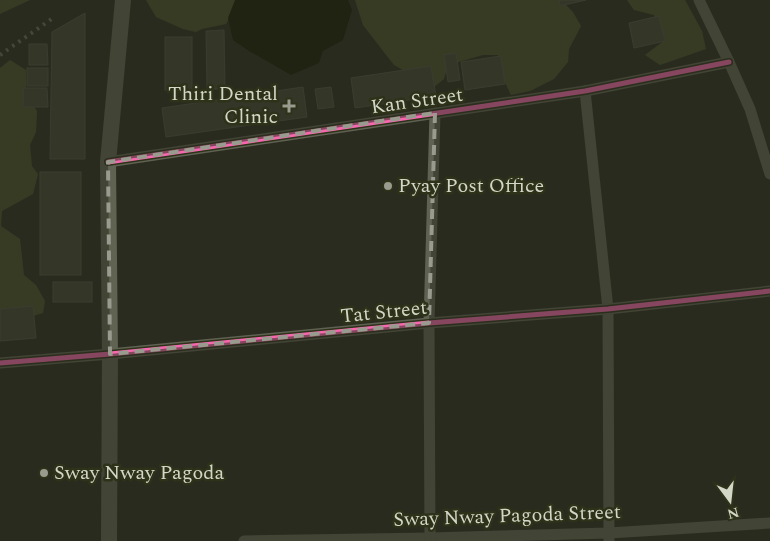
<svg xmlns="http://www.w3.org/2000/svg" width="770" height="541" font-family="Spectral,serif">
	<style>
		.green { fill: #474f2c }
		.water { fill: #141903 }
		.building { fill: #424533; stroke: #4e5045 }
		.lines { fill: none; stroke-linecap: round; stroke-linejoin: round }
		.street { stroke: #5f6252; stroke-width: 11 }
		.secondary { stroke: #606351; stroke-width: 16 }
		.rail { stroke: #66685b; stroke-width: 4; stroke-dasharray: 2.5 5; stroke-linecap: butt }
		.cycleway-casing { stroke: #2d3219; stroke-width: 8 }
		.cycleway { stroke: #f766af; stroke-width: 5 }
		.marked { fill: none; stroke: #989b8d; stroke-width: 4; stroke-dasharray: 10 6; stroke-linejoin: round }
		.poi-dot { fill: #989b8d; stroke: #2d3219; stroke-width: 2 }
		.labels { text-anchor: middle; dominant-baseline: central; stroke-width: 5; stroke-linejoin: round; paint-order: stroke }
		.poi-label { font-size: 20px; fill: #d3d7c8; stroke: #2d3219; text-anchor: start }
		.street-label { font-size: 20px; fill: #d3d7c8; stroke: #2d3219 }
	</style>
	<rect width="100%" height="100%" fill="#2a2c1f"/>
	<g class="green">
		<polygon points="0,0 30,0 0,14"/>
		<polygon points="146,0 237,0 234,10 226,24 202,29 196,32 183,29 156,17"/>
		<polygon points="355,0 561,0 573,12 581,26 569,49 568,62 554,79 530,91 511,95 503,78 498,55 483,55 448,65 444,79 434,87 394,65 363,25"/>
		<polygon points="627,0 685,0 702,31 706,49 660,65 645,55 665,40 654,15 634,10"/>
		<polygon points="10,60 26,70 26,95 37,111 36,132 30,145 32,166 38,174 33,194 2,211 1,226 20,239 24,275 36,285 45,301 43,313 26,318 0,313 0,68"/>
	</g>
	<polygon class="water" points="235,0 348,0 352,10 343,40 323,51 319,63 291,75 249,51 233,40 228,18"/>
	<g class="building">
		<polygon points="559,0 586,0 560,6"/>
		<polygon points="85,13 85,159 50,159 52,32"/>
		<polygon points="659,16 665,41 634,48 629,23"/>
		<polygon points="224,30 225,89 207,89 206,31"/>
		<rect x="165" y="37" width="27" height="53"/>
		<polygon points="29,44 47,44 48,65 29,65"/>
		<polygon points="456,53 460,80 448,82 444,55"/>
		<polygon points="501,56 505,84 465,90 461,62"/>
		<polygon points="431,66 436,96 355,108 351,78"/>
		<rect x="27" y="68" width="21" height="18"/>
		<polygon points="303,87 307,117 166,137 162,108"/>
		<polygon points="331,87 334,107 318,109 315,89"/>
		<polygon points="23,88 47,88 48,107 23,107"/>
		<rect x="40" y="172" width="41" height="103"/>
		<rect x="53" y="282" width="39" height="20"/>
		<polygon points="33,306 36,338 0,341 0,309"/>
	</g>
	<g class="lines">
		<g class="street">
			<polyline points="699,0 729,62 750,109 770,174"/>
			<polyline points="585,91 608,309 609,541"/>
			<polyline points="108,162 585,91 729,62"/>
			<polyline points="0,363 110,354 429,323 608,309 770,291"/>
			<polyline points="244,541 430,538 609,533 770,523"/>
			<polyline points="430,541 429,323 435,113"/>
		</g>
		<polyline class="secondary" points="109,541 110,354 108,162 123,0"/>
		<polyline class="rail" points="0,55 53,18"/>
		<defs>
			<g id="cycleway">
				<polyline points="108,162 585,91 729,62"/>
				<polyline points="0,363 110,354 429,323 608,309 770,291"/>
			</g>
		</defs>
		<use href="#cycleway" class="cycleway-casing"/>
		<use href="#cycleway" class="cycleway"/>
	</g>
	<path d="M0 0H770V541H0ZM435,113L429,323L110,354L108,162Z" fill="#2a2c1f" fill-opacity=".55" fill-rule="evenodd"/>
	<path class="marked" d="M435,113L429,323L110,354L108,162Z"/>
	<g class="poi-dot">
		<path d="M286.5 98.5h5v5h5v5h-5v5h-5v-5h-5v-5h5z"/>
		<circle cx="388" cy="186" r="5"/>
		<circle cx="44" cy="473" r="5"/>
	</g>
	<g class="labels">
		<g class="poi-label">
			<text x="278" y="94" text-anchor="end">Thiri Dental<tspan x="278" dy="23">Clinic</tspan></text>
			<text x="398" y="186">Pyay Post Office</text>
			<text x="54" y="473">Sway Nway Pagoda</text>
		</g>
		<g class="street-label">
			<text transform="translate(417 101) rotate(-8)">Kan Street</text>
			<text transform="translate(384 312) rotate(-6)">Tat Street</text>
			<text transform="translate(507 516) rotate(-2)">Sway Nway Pagoda Street</text>
		</g>
	</g>
	<g transform="translate(730 501) rotate(165)" stroke="#2d3219" stroke-width="4" paint-order="stroke">
	<path d="M0-4L9 19L0 12L-9 19Z" fill="#d3d7c8"/>
	<text y="-8" font-size="14" font-weight="bold" text-anchor="middle" fill="#d3d7c8">N</text>
	</g>
</svg>
